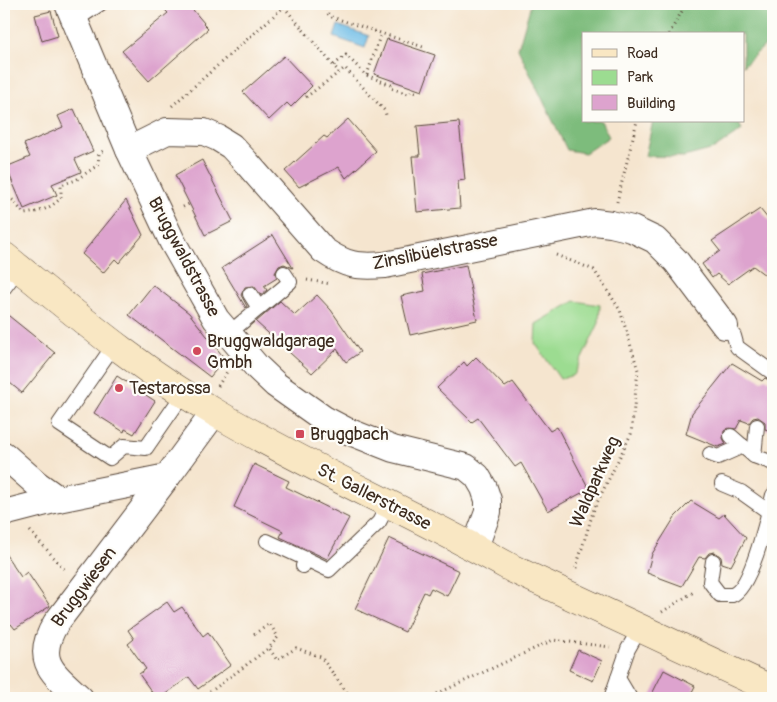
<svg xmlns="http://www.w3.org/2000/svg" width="777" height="702" font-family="Pangolin,sans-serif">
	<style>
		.green { fill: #9cdc91; stroke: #6c8358 }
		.forest { fill: #7dbc7b; stroke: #5c734c }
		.water { fill: #6bbbe6; stroke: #537282 }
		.building { fill: #dda3ce }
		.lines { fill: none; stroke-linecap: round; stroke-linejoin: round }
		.lane-casing { stroke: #574639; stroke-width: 16 }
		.street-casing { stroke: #574639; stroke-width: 28 }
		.secondary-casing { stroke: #574639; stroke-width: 29 }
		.path { stroke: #574639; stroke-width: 3; stroke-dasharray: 1 4; stroke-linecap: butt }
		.lane { stroke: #fff; stroke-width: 14 }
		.street { stroke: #fff; stroke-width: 26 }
		.secondary { stroke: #f9e7c3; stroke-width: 28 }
		.poi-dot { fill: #d1495b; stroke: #fdfcf7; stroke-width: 2 }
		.labels { text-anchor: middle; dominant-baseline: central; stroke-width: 4.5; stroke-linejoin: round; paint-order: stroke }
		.street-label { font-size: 18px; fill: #3b2a1e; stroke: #fdfcf7 }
		.poi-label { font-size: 18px; fill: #3b2a1e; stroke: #fdfcf7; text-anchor: start }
	</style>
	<rect width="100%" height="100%" fill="#fdfcf7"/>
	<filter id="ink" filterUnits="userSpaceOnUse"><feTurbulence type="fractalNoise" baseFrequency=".02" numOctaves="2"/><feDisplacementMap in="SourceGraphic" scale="10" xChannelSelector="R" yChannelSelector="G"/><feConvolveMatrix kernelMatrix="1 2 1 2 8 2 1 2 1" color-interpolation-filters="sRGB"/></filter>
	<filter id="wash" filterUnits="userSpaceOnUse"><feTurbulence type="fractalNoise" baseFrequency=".0096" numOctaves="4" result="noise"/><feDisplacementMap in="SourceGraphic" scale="20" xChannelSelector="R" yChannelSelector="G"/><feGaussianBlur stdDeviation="1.12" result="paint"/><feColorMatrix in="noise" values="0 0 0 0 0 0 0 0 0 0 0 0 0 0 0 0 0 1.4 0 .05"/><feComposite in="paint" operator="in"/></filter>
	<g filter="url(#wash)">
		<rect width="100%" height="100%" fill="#f5e5cf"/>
		<polygon class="green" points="575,301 600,305 599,323 574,375 560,379 535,343 536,324"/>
		<g class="forest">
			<polygon points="531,4 773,4 773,38 743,66 743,34 583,34 583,121 601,121 609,137 585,153 567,150 518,49"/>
			<polygon points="653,121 738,121 742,130 714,149 684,157 645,156"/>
		</g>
		<polygon class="water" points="338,25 369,36 365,48 334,37"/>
		<g id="blocks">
			<g class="building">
				<polygon points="159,4 188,4 204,23 203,24 208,29 149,81 122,51 168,13"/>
				<polygon points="51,11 58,36 42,41 35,15"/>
				<polygon points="387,39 435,55 422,91 374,74"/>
				<polygon points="284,56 312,86 291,107 287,103 269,120 243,92"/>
				<polygon points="74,109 93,151 75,159 81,172 52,184 57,195 24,209 6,167 30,157 24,144 63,127 58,116"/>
				<polygon points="348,119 376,151 346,178 339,167 299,187 285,171 324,136 327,138"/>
				<polygon points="459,122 465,180 458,181 460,208 417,212 412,156 420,156 417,126"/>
				<polygon points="202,160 233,221 205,235 175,175"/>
				<polygon points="126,200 143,235 119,263 115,259 103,273 82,254"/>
				<polygon points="760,209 773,225 773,281 753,266 728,284 717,274 712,278 702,264 720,251 712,241"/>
				<polygon points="273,235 293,268 284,264 279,266 275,273 277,278 264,286 267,290 261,295 254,286 245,287 241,295 247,306 246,308 222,268"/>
				<polygon points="466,265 477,320 410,335 401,296 425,291 422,274"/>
				<polygon points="153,285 189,313 225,359 210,377 129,315"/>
				<polygon points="317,295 331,310 360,352 346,362 337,349 312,373 256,322 280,301 295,315"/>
				<polygon points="4,312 55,353 22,393 4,378"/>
				<polygon points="476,357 505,387 513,382 550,431 557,427 589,489 548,511 521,463 515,467 478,418 472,422 437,388 464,362 467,366"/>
				<polygon points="732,363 762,381 765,378 773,382 773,432 765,429 765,422 758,417 753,418 749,423 741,420 736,429 729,428 724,431 723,438 726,444 718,447 686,434 692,413"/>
				<polygon points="117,376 155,401 134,434 125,429 124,432 94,413"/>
				<polygon points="254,464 289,481 286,487 349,518 327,559 280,537 283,531 234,507"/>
				<polygon points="691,501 719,518 724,514 746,538 731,566 722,563 721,557 715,552 709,553 705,558 699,557 682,586 647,573 652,554 675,517"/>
				<polygon points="389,538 459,571 447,596 431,588 428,594 424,592 405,632 355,609"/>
				<polygon points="4,552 21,577 27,572 50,606 15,629 11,624 4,629"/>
				<polygon points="167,602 174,612 182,607 203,636 208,632 231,665 198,689 189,677 160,698 156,698 139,674 146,669 128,644 134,639 128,630"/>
				<polygon points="578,650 602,661 593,681 569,670"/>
				<polygon points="664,670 695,686 689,698 650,698"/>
			</g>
		</g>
	</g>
	<g filter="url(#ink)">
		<use href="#blocks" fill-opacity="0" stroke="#574639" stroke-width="1"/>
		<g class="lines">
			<defs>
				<g id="lane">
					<polyline points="74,21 100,4"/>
					<polyline points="4,288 19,268"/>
					<polyline points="250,294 259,308"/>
					<polyline points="725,326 734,336 737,347 773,373"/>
					<polyline points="228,334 290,282 284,273"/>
					<polyline points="114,345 59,424 110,458 124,446 146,448 184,393"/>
					<polyline points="731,436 754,456 773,463"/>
					<polyline points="710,454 718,457 743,446"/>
					<polyline points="754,456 757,426"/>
					<polyline points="722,484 741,492 769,512"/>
					<polyline points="267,541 306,559"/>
					<path d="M713,561L710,582L720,595C723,595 729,595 732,595C751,589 768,515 773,495"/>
					<polyline points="303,566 306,559 329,570 379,522 388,505"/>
					<polyline points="618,678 630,698"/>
					<polyline points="611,698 628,649 640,628"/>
				</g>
				<g id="street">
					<polyline points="68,4 129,150 172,241 216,319 257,367 276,385 324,419 345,430 393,449 466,467 477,476 484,488 488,500 488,512 475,547"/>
					<path d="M129,150L167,131L204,132L218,138L231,146L246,162L323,250C346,266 358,267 385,265L595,222L611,224L632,229L655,240L676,261L725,326"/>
					<polyline points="4,455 37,484 58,499 167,477 214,413"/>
					<polyline points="4,513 58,499"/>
					<path d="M80,698C53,673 33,661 56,623L167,477"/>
				</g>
				<path id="secondary" d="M4,256C72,311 139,369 216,413C313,470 416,514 513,569L773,690"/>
			</defs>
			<use href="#lane" class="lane-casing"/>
			<use href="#street" class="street-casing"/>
			<use href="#secondary" class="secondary-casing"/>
			<g class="path">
				<polyline points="326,4 327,13 332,17 426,48"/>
				<polyline points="284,7 339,72"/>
				<polyline points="669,34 686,4"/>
				<polyline points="334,65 346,55 366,75 391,85 391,88 408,94 411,91 419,93"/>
				<polyline points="367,75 381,33"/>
				<polyline points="306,97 345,68 385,111 386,115"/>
				<polyline points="172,106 287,4"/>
				<path d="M4,194L14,201L24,214C40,212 49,209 61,198V185L76,180L98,165L99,154L103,151"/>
				<polyline points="617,202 637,121"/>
				<polyline points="183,207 189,204"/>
				<polyline points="556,255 594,270 620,310 638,370 631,434 594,509 575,571"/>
				<polyline points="307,280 331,284"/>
				<polyline points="218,386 228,370"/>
				<polyline points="30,531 66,571"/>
				<polyline points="662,612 695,591"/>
				<polyline points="254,634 270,624 278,637 269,648"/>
				<polyline points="193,698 202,696"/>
				<polyline points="202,698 269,648 277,660 296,648 321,657 351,698"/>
				<polyline points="428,698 553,640 610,647"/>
			</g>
			<use href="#lane" class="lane"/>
			<use href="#street" class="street"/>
			<use href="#secondary" class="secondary"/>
		</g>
	</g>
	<g class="poi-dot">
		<circle cx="197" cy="351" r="5"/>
		<circle cx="119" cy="388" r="5"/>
		<rect x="295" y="429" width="10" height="10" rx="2.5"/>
	</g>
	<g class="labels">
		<g class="street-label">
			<text transform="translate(435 252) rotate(-11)">Zinslibüelstrasse</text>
			<text transform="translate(184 257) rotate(62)">Bruggwaldstrasse</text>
			<text transform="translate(595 482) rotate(-66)">Waldparkweg</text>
			<text transform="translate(374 497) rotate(27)">St. Gallerstrasse</text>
			<text transform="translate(84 587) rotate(-53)">Bruggwiesen</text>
		</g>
		<g class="poi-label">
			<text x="207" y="341">Bruggwaldgarage<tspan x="207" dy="21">Gmbh</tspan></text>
			<text x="129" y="388">Testarossa</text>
			<text x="310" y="434">Bruggbach</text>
		</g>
	</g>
	<rect width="777" height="702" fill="none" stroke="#fdfcf7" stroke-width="20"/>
	<rect x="582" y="32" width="162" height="90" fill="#fdfcf7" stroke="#afa8a0"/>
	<rect x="592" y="49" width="25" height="8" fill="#f9e7c3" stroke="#afa8a0"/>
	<text x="627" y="58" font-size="15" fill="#3b2a1e">Road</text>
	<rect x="592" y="70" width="25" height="15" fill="#9cdc91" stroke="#afa8a0"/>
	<text x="627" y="82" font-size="15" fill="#3b2a1e">Park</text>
	<rect x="592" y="95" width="25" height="15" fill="#dda3ce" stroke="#afa8a0"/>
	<text x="627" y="108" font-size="15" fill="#3b2a1e">Building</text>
</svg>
